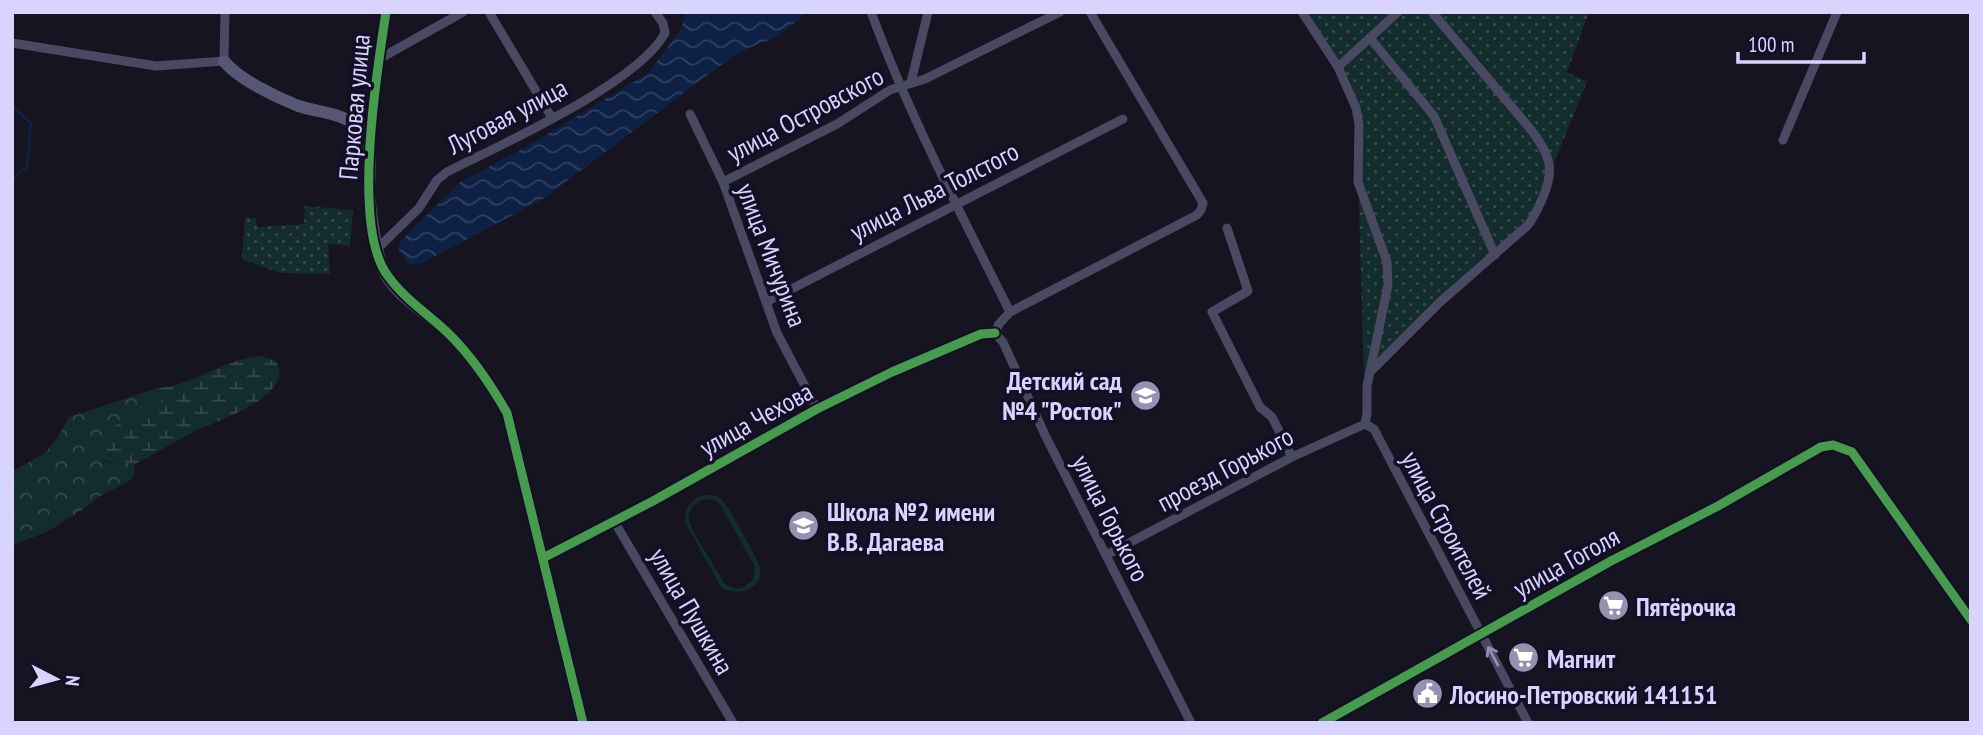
<svg xmlns="http://www.w3.org/2000/svg" width="1983" height="735" font-family="'PT Sans Narrow',sans-serif">
	<style>
		.grass { fill: #132c2d; fill-rule: evenodd }
		.forest { fill: url(#forest-crowns) }
		.wetland { fill: url(#wetland-marsh) }
		.garden { fill: url(#garden-dots) }
		.water { fill: url(#water-waves) }
		.lines { fill: none; stroke-linecap: round; stroke-linejoin: round }
		.stream { stroke: #0d2144; stroke-width: 2.5 }
		.street { stroke: #4a4962; stroke-width: 9 }
		.secondary { stroke: #575674; stroke-width: 12 }
		.cycleway-casing { stroke: #130f26; stroke-width: 13 }
		.cycleway { stroke: #469c4c; stroke-width: 9 }
		.oneway { stroke: #928eb0 }
		.labels { text-anchor: middle; dominant-baseline: central; stroke-width: 7; stroke-linejoin: round; paint-order: stroke }
		.street-label { font-size: 26px; fill: #d9d4ff; stroke: #130f26 }
		.poi-label { font-size: 26px; font-weight: bold; fill: #d9d4ff; stroke: #130f26; text-anchor: start }
	</style>
	<defs>
		<pattern id="forest-crowns" width="20" height="18" patternUnits="userSpaceOnUse" patternTransform="scale(1.75)"><rect width="20" height="18" fill="#132c2d"/><path d="M2 6a3 3 0 1 1 6 0M12 15a3 3 0 1 1 6 0" fill="none" stroke="#354a4c"/></pattern>
		<pattern id="wetland-marsh" width="20" height="14" patternUnits="userSpaceOnUse" patternTransform="scale(1.75)"><rect width="20" height="14" fill="#132c2d"/><path d="M1 5h8M5 5V1M11 12h8M15 12V8" fill="none" stroke="#354a4c"/></pattern>
		<pattern id="garden-dots" width="8" height="8" patternUnits="userSpaceOnUse" patternTransform="scale(1.75)"><rect width="8" height="8" fill="#132c2d"/><path d="M2 2h.1M6 6h.1" fill="none" stroke="#354a4c" stroke-width="1.8" stroke-linecap="round"/></pattern>
		<pattern id="water-waves" width="16" height="10" patternUnits="userSpaceOnUse" patternTransform="scale(1.75)"><rect width="16" height="10" fill="#0d2144"/><path d="M0 5q4-4 8 0t8 0" fill="none" stroke="#304060"/></pattern>
	</defs>
	<rect width="100%" height="100%" fill="#161421"/>
	<path class="grass" d="M709,495C714,495 720,497 723,501C729,508 759,561 760,568C763,591 737,597 721,587L685,522C684,506 693,496 709,495ZM704,499L713,500L720,504L755,567L753,579L744,587L736,589L725,584C717,570 692,533 689,520C687,510 695,503 704,499Z"/>
	<path class="forest" d="M158,388L164,401L107,430L104,461C115,465 124,460 134,465L135,472L131,480L98,497L88,506L47,532L12,545V472L45,453L58,437L69,417Z"/>
	<path class="wetland" d="M260,356L276,361C297,396 214,422 193,432C173,443 154,454 134,465C121,458 110,469 99,454L101,442L106,430L163,401L158,388C194,385 224,359 260,356Z"/>
	<g class="garden">
		<polygon points="1301,12 1589,12 1567,72 1587,82 1531,219 1364,380 1356,103"/>
		<polygon points="305,206 353,210 350,246 328,244 330,274 280,273 242,259 245,217 256,218 257,227 304,224"/>
	</g>
	<polygon class="water" points="682,12 808,12 777,37 748,48 729,59 543,199 422,263 414,265 407,263 398,249 401,241 459,183 531,144 648,73 681,29 684,19"/>
	<g class="lines">
		<polyline class="stream" points="12,106 31,123 27,167 12,179"/>
		<g class="street">
			<polyline points="489,12 552,118"/>
			<path d="M871,12C909,115 961,214 1010,312"/>
			<polyline points="1302,12 1338,67 1356,108 1359,124 1358,182 1387,262 1388,285 1367,386 1367,413 1365,424"/>
			<polyline points="1370,38 1434,116 1495,255"/>
			<polyline points="12,43 156,66 224,61 225,12"/>
			<polyline points="379,59 463,12"/>
			<polyline points="1338,67 1398,12"/>
			<polyline points="911,82 928,12"/>
			<polyline points="690,114 723,182 777,333 817,409"/>
			<polyline points="1783,140 1837,12"/>
			<polyline points="369,143 386,12"/>
			<polyline points="723,182 837,124 890,90 925,79 1060,12"/>
			<polyline points="1227,228 1248,291 1212,312 1260,407 1272,417 1292,457"/>
			<path d="M377,249L419,208L437,180L447,172C500,145 639,83 665,33L663,23L655,12"/>
			<polyline points="766,302 1123,119"/>
			<polyline points="995,333 999,324 1010,312 1197,215 1201,210 1203,203 1090,12"/>
			<polyline points="995,333 1003,342 1045,435 1191,723"/>
			<path d="M1372,370L1439,303L1527,226C1534,218 1538,208 1543,197C1555,169 1550,155 1532,131L1432,12"/>
			<polyline points="1365,424 1374,429 1528,723"/>
			<polyline points="614,521 733,723"/>
			<polyline points="1106,555 1292,457 1365,424"/>
			<polyline points="543,558 653,501 817,409 892,372 981,334 995,333"/>
			<polyline points="1322,723 1611,561 1718,506 1821,447 1833,445 1852,452 1971,620"/>
		</g>
		<path class="secondary" d="M224,61C238,79 276,97 296,105C318,113 343,112 360,129C376,145 368,175 369,196C372,220 374,245 383,269C394,296 431,315 451,336C473,359 491,385 507,413L583,723"/>
		<defs>
			<g id="cycleway">
				<path d="M386,12C377,71 351,228 388,276C405,300 430,315 450,335C473,358 491,385 507,413L583,723"/>
				<polyline points="543,558 653,501 817,409 892,372 981,334 995,333"/>
				<polyline points="1322,723 1611,561 1718,506 1821,447 1833,445 1852,452 1971,620"/>
			</g>
		</defs>
		<use href="#cycleway" class="cycleway-casing"/>
		<use href="#cycleway" class="cycleway"/>
	</g>
	<defs><path id="oneway-shaft" d="M-6 0H5M1.5-3L5.5 0L1.5 3" fill="none" stroke-width="1.6" stroke-linecap="round" stroke-linejoin="round" transform="scale(1.75)"/></defs>
	<use class="oneway" href="#oneway-shaft" transform="translate(1493 656) rotate(-118)"/>
	<defs>
		<symbol id="school-disc" viewBox="-11 -11 22 22"><circle r="9.5" fill="#9591b1" stroke="#130f26"/><path d="M0-5L7-2L0 1L-7-2ZM-4 1L0 2.5L4 1V4Q0 6-4 4Z" fill="#fff"/></symbol>
		<symbol id="supermarket-disc" viewBox="-11 -11 22 22"><circle r="9.5" fill="#9591b1" stroke="#130f26"/><path d="M-6-5.5h2.5l.6 2H6L4.5 2H-2.5L-4.4-4H-6ZM-1.5 3.2a1.3 1.3 0 1 0 .1 0ZM3 3.2a1.3 1.3 0 1 0 .1 0Z" fill="#fff"/></symbol>
		<symbol id="civic-disc" viewBox="-11 -11 22 22"><circle r="9.5" fill="#9591b1" stroke="#130f26"/><path d="M-.6-6.5H3V-4.5H.6V-3L4-1V1h2V6H-6V1h2V-1L-.6-3ZM-1.2 2.5V6h2.4V2.5Z" fill="#fff"/></symbol>
	</defs>
	<g fill-rule="evenodd">
		<use href="#school-disc" x="1128" y="378" width="35" height="35"/>
		<use href="#school-disc" x="786" y="508" width="35" height="35"/>
		<use href="#supermarket-disc" x="1596" y="588" width="35" height="35"/>
		<use href="#supermarket-disc" x="1506" y="640" width="35" height="35"/>
		<use href="#civic-disc" x="1410" y="676" width="35" height="35"/>
	</g>
	<g class="labels">
		<g class="street-label">
			<text transform="translate(354 107) rotate(-85)">Парковая улица</text>
			<text transform="translate(805 114) rotate(-28)">улица Островского</text>
			<text transform="translate(507 116) rotate(-28)">Луговая улица</text>
			<text transform="translate(934 191) rotate(-27)">улица Льва Толстого</text>
			<text transform="translate(772 255) rotate(69)">улица Мичурина</text>
			<text transform="translate(756 419) rotate(-29)">улица Чехова</text>
			<text transform="translate(1225 469) rotate(-28)">проезд Горького</text>
			<text transform="translate(1111 518) rotate(63)">улица Горького</text>
			<text transform="translate(1447 525) rotate(62)">улица Строителей</text>
			<text transform="translate(1566 562) rotate(-29)">улица Гоголя</text>
			<text transform="translate(692 611) rotate(60)">улица Пушкина</text>
		</g>
		<g class="poi-label">
			<text x="1122" y="380" text-anchor="end">Детский сад<tspan x="1122" dy="30">№4 "Росток"</tspan></text>
			<text x="827" y="511">Школа №2 имени<tspan x="827" dy="30">В.В. Дагаева</tspan></text>
			<text x="1636" y="606">Пятёрочка</text>
			<text x="1547" y="658">Магнит</text>
			<text x="1450" y="694">Лосино-Петровский 141151</text>
		</g>
	</g>
	<rect width="1983" height="735" fill="none" stroke="#d9d4ff" stroke-width="28"/>
	<g transform="translate(56 679) rotate(96)" stroke="#130f26" stroke-width="5" paint-order="stroke">
	<path d="M0-5L12 26L0 18L-12 26Z" fill="#d9d4ff"/>
	<text y="-10" font-size="19" font-weight="bold" text-anchor="middle" fill="#d9d4ff">N</text>
	</g>
	<path d="M1738 52v10h126v-10" fill="none" stroke="#d9d4ff" stroke-width="3.5"/>
	<text x="1748" y="52" font-size="21" fill="#d9d4ff" stroke="#130f26" stroke-width="5" paint-order="stroke">100 m</text>
</svg>
